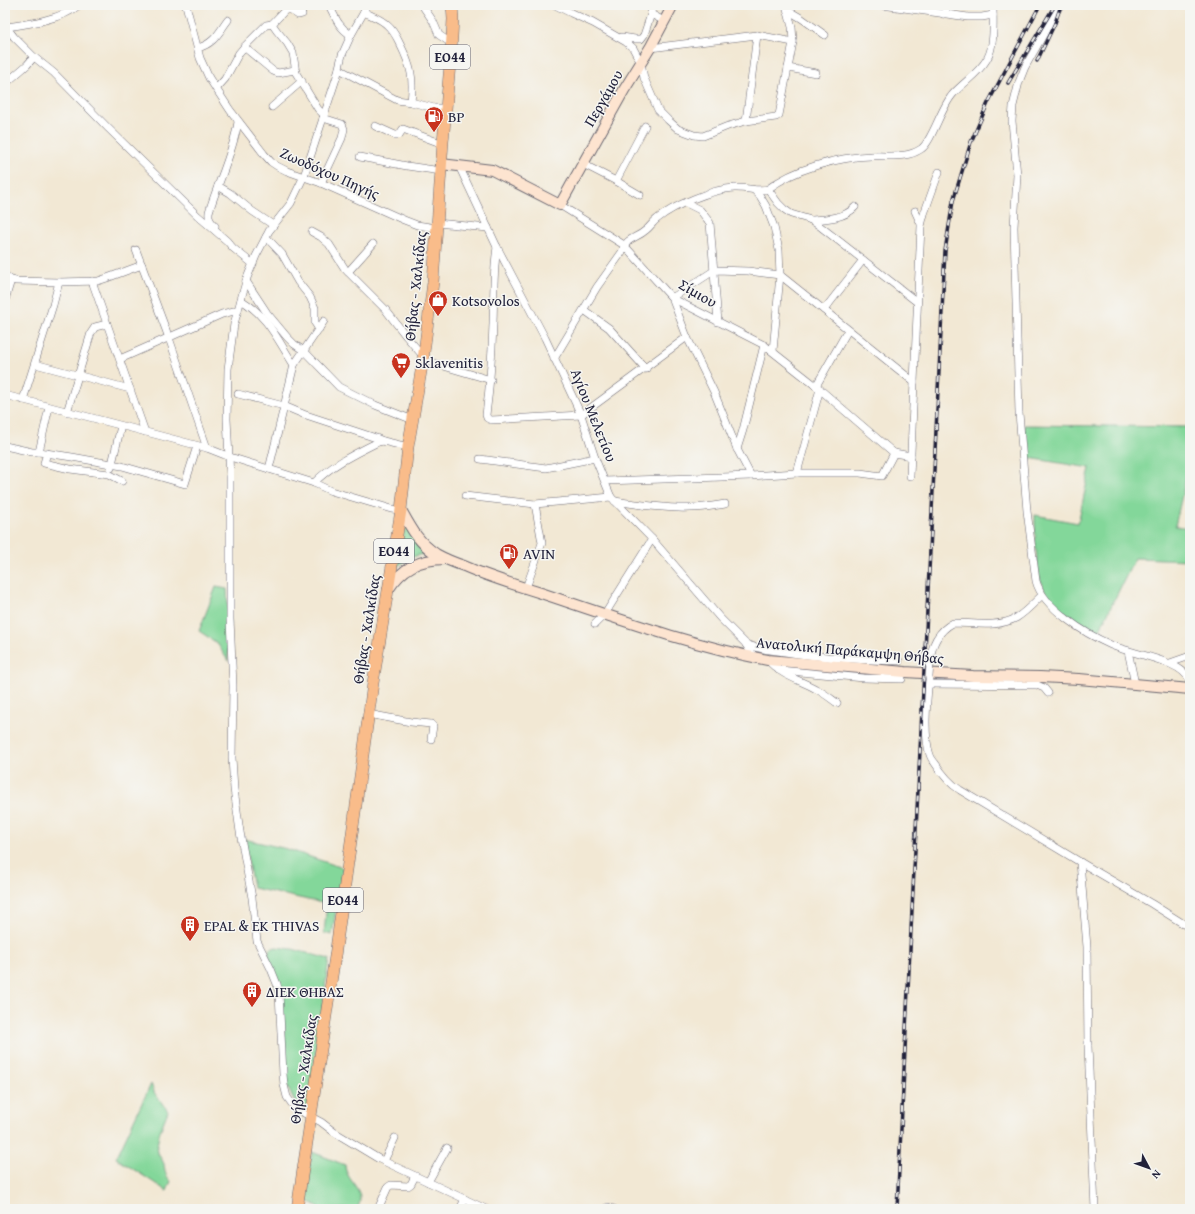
<svg xmlns="http://www.w3.org/2000/svg" width="1195" height="1214" font-family="'Gentium Book Plus',serif">
	<style>
		.green { fill: #83d79a; stroke: #527c6a }
		.lines { fill: none; stroke-linecap: round; stroke-linejoin: round }
		.street-casing { stroke: #6b6771; stroke-width: 8 }
		.secondary-casing { stroke: #6b6771; stroke-width: 12 }
		.primary-casing { stroke: #6b6771; stroke-width: 12 }
		.street { stroke: #fff; stroke-width: 7 }
		.secondary { stroke: #fde4d0; stroke-width: 10 }
		.primary { stroke: #f9bc8a; stroke-width: 11 }
		.rail-casing { stroke: #22223b; stroke-width: 3.5 }
		.rail { stroke: #f6f6f2; stroke-width: 2; stroke-dasharray: 6; stroke-linecap: butt }
		.street-bridge-casing { stroke: #6b6771; stroke-width: 8; stroke-linecap: butt }
		.street-bridge { stroke: #fff; stroke-width: 7 }
		.labels { text-anchor: middle; dominant-baseline: central; stroke-width: 3; stroke-linejoin: round; paint-order: stroke }
		.shield { fill: #f6f6f2; stroke: #626272; stroke-width: 1 }
		.shield-label { font-size: 14px; font-weight: bold; fill: #22223b }
		.street-label { font-size: 15px; fill: #22223b; stroke: #f6f6f2 }
		.poi-label { font-size: 15px; fill: #22223b; stroke: #f6f6f2; text-anchor: start }
	</style>
	<rect width="100%" height="100%" fill="#f6f6f2"/>
	<filter id="ink" filterUnits="userSpaceOnUse"><feTurbulence type="fractalNoise" baseFrequency=".025" numOctaves="2"/><feDisplacementMap in="SourceGraphic" scale="8" xChannelSelector="R" yChannelSelector="G"/><feConvolveMatrix kernelMatrix="1 2 1 2 8 2 1 2 1" color-interpolation-filters="sRGB"/></filter>
	<filter id="wash" filterUnits="userSpaceOnUse"><feTurbulence type="fractalNoise" baseFrequency=".012" numOctaves="4" result="noise"/><feDisplacementMap in="SourceGraphic" scale="16" xChannelSelector="R" yChannelSelector="G"/><feGaussianBlur stdDeviation="0.9" result="paint"/><feColorMatrix in="noise" values="0 0 0 0 0 0 0 0 0 0 0 0 0 0 0 0 0 1.4 0 .05"/><feComposite in="paint" operator="in"/></filter>
	<g filter="url(#wash)">
		<rect width="100%" height="100%" fill="#f2e8d4"/>
		<g class="green">
			<path d="M1024,425L1190,427V461L1175,526L1190,528V560L1135,558L1099,631C1076,622 1051,607 1041,583C1038,572 1037,560 1036,549C1035,538 1035,527 1035,515L1078,523L1090,468L1029,458Z"/>
			<path d="M404,520L430,553C413,555 408,559 395,568Z"/>
			<polygon points="216,587 227,589 229,625 228,661 217,643 199,631"/>
			<polygon points="244,839 287,849 343,868 332,935 324,933 327,904 253,888"/>
			<path d="M276,947L292,949L329,959L308,1111C297,1106 292,1098 288,1087L283,1016L268,953L270,949Z"/>
			<path d="M151,1084L155,1094L168,1111C163,1124 155,1139 158,1153C159,1157 163,1160 164,1164C165,1171 165,1176 171,1181L167,1191L116,1158Z"/>
			<path d="M312,1152L345,1165C345,1181 368,1190 357,1209H322L314,1204L304,1200Z"/>
		</g>
	</g>
	<g filter="url(#ink)">
		<g class="lines">
			<defs>
				<g id="street">
					<polyline points="186,5 200,58 209,78 230,110 264,154 271,162 277,166 287,171 321,183 404,220 417,225 436,228"/>
					<polyline points="290,5 272,24 277,31 287,43 293,53 296,73 318,109 324,115"/>
					<path d="M329,5C335,17 339,28 351,35"/>
					<polyline points="366,5 364,12 351,35 342,55 337,76 304,176 291,203 269,231 256,256 247,278 234,324 228,369 227,419 230,477 230,619 233,686 232,758 234,789 240,832 252,898 257,941 271,969 277,984 279,993 283,1074 284,1085 287,1097 292,1104 298,1110 321,1122 334,1132 379,1159 486,1209"/>
					<polyline points="422,5 433,21 439,35 451,43"/>
					<polyline points="555,5 571,13 593,23 626,42 633,48 641,63 644,78 658,110 668,120 678,129 694,135 703,136 728,126 746,121 776,117 779,115 793,42 792,27 786,5"/>
					<polyline points="652,5 651,14 664,21"/>
					<polyline points="882,5 968,17 982,17 993,15"/>
					<path d="M1060,5L1025,67L1019,82L1013,106L1012,121L1017,175L1014,227L1019,413L1027,511L1036,581C1043,608 1086,634 1111,645C1131,654 1183,660 1190,681"/>
					<polyline points="287,8 298,15 302,14"/>
					<polyline points="789,11 801,18 825,35"/>
					<path d="M364,12C372,16 382,19 388,26C394,31 397,38 400,44C411,66 414,78 411,102"/>
					<polyline points="943,14 949,5"/>
					<polyline points="5,25 14,37 34,57 54,73 108,128 198,216 227,241 233,248 253,264"/>
					<path d="M7,27C28,24 63,19 79,5"/>
					<polyline points="622,37 635,39 641,39 644,35 651,14"/>
					<polyline points="244,47 273,71 278,73 295,70"/>
					<path d="M198,48C215,43 218,33 228,20"/>
					<polyline points="650,48 757,35 793,42"/>
					<polyline points="788,68 816,73"/>
					<polyline points="339,69 397,100 411,102 434,108 446,108"/>
					<polyline points="5,84 27,65 34,57"/>
					<polyline points="216,89 225,79 239,53 244,47 266,25 272,24"/>
					<polyline points="272,107 302,81"/>
					<polyline points="746,121 757,35"/>
					<polyline points="375,126 395,135 399,135 403,129 443,144"/>
					<polyline points="360,157 407,166 441,171"/>
					<polyline points="583,164 616,181 640,195"/>
					<polyline points="459,166 497,247 545,338 575,402 581,415 595,458 611,497 652,539 720,618 745,643 755,658"/>
					<polyline points="616,181 645,126"/>
					<polyline points="321,183 342,138 344,129 342,124 323,118"/>
					<polyline points="218,186 230,193 252,211 273,225"/>
					<polyline points="768,189 778,203 784,209 791,214 811,220 821,227 917,302"/>
					<polyline points="754,190 760,196 766,206 774,227 779,250 780,275 773,351"/>
					<polyline points="686,203 700,210 710,223 718,322"/>
					<polyline points="560,205 624,245 672,298 764,345 816,386 894,453"/>
					<polyline points="915,211 921,224"/>
					<path d="M811,220C825,219 844,219 855,207"/>
					<polyline points="437,223 488,228"/>
					<path d="M215,226C211,222 208,219 209,212C218,182 233,153 238,122"/>
					<polyline points="312,232 321,237 329,244 345,269 385,309 406,336 423,356"/>
					<polyline points="266,237 282,254 298,282 310,297 315,308 315,323 319,329"/>
					<path d="M497,247C493,273 494,298 493,324C492,354 490,385 486,415L487,418L491,420L581,415L687,337"/>
					<polyline points="136,250 169,338 207,448"/>
					<polyline points="348,272 373,244"/>
					<polyline points="5,275 11,280 16,281 59,282 98,281 107,278 142,265"/>
					<polyline points="92,281 145,432"/>
					<polyline points="246,281 267,313 287,337 294,344 304,351 339,387 375,405 413,420"/>
					<polyline points="5,300 11,280"/>
					<path d="M241,300C268,316 277,339 294,365"/>
					<polyline points="584,310 609,328 646,369"/>
					<polyline points="824,310 863,260"/>
					<polyline points="120,359 222,314 238,310"/>
					<path d="M554,359L597,287L622,252C628,235 635,240 646,230C650,227 653,222 657,219C674,205 713,189 734,188C746,187 757,192 768,189C794,169 838,157 871,156C888,155 906,159 921,149C932,142 941,107 953,94C964,82 979,73 987,59C995,46 993,20 993,5"/>
					<polyline points="423,360 491,380"/>
					<polyline points="35,364 130,389"/>
					<polyline points="914,382 921,226 924,214 939,172"/>
					<polyline points="816,386 848,330"/>
					<polyline points="238,394 284,406 303,414 376,438 383,441"/>
					<polyline points="5,395 207,448 230,457 314,483 331,491 392,509 401,510"/>
					<polyline points="23,400 53,305 59,282"/>
					<polyline points="49,407 39,452 72,457 122,466 185,484 197,446"/>
					<polyline points="67,412 91,333 95,327 107,324"/>
					<polyline points="5,446 32,452 39,452"/>
					<polyline points="737,449 743,430 764,345"/>
					<polyline points="47,453 44,463 70,469 109,474 122,481"/>
					<polyline points="894,453 882,476 860,473 797,473 751,476 737,449 714,392 687,337 672,298 715,270 748,271 780,275 914,382 910,476"/>
					<polyline points="894,453 911,456"/>
					<polyline points="480,459 546,468 595,458"/>
					<polyline points="111,468 121,426"/>
					<polyline points="269,469 294,365 324,321"/>
					<polyline points="797,473 820,389"/>
					<polyline points="605,481 751,476"/>
					<path d="M314,483C331,465 356,453 378,442L383,441L408,447"/>
					<polyline points="465,496 535,504 611,497"/>
					<path d="M615,501C640,505 666,509 691,508C702,508 713,506 725,504"/>
					<polyline points="526,588 542,543 535,504"/>
					<polyline points="595,624 605,614 652,539"/>
					<path d="M746,644C759,650 772,650 785,652C823,658 861,660 899,661"/>
					<polyline points="1128,651 1135,684"/>
					<path d="M768,660C780,675 800,680 816,689C824,693 830,698 837,703"/>
					<path d="M930,663C931,646 938,631 953,623C973,623 997,628 1016,618C1026,612 1034,603 1042,595"/>
					<polyline points="1170,663 1190,656"/>
					<polyline points="779,670 864,678 902,679"/>
					<path d="M929,677C927,699 923,735 930,755C931,758 933,761 935,763C942,774 949,783 960,790L1080,862L1087,947L1088,1046L1095,1209"/>
					<polyline points="928,684 1037,685 1044,688 1048,693"/>
					<polyline points="368,714 411,722 431,724 433,726 431,739"/>
					<polyline points="1080,862 1152,904 1190,928"/>
					<polyline points="384,1161 395,1138"/>
					<polyline points="428,1182 447,1148"/>
					<polyline points="378,1209 388,1187 391,1185 408,1186 411,1184 415,1176"/>
					<polyline points="460,1209 465,1199"/>
					<polyline points="604,1209 608,1207 614,1209"/>
				</g>
				<g id="secondary">
					<polyline points="441,164 492,170 560,205 624,90 650,48 673,5"/>
					<path d="M401,510C411,528 418,542 436,554C445,559 455,563 464,566C489,577 515,585 541,593C616,618 690,645 768,660L905,672L973,676L1040,677L1079,679L1190,689"/>
					<path d="M388,590C402,568 419,559 445,559"/>
				</g>
				<polyline id="primary" points="297,1209 335,956 373,683 401,510 408,447 423,360 433,282 443,142 451,53 453,19 452,5"/>
			</defs>
			<use href="#street" class="street-casing"/>
			<use href="#secondary" class="secondary-casing"/>
			<use href="#primary" class="primary-casing"/>
			<use href="#street" class="street"/>
			<use href="#secondary" class="secondary"/>
			<use href="#primary" class="primary"/>
			<defs>
				<g id="rail">
					<polyline points="1037,61 1055,23 1061,5"/>
					<polyline points="1008,83 1055,5"/>
					<polyline points="897,1209 945,251 953,201 971,142 988,103 1040,5"/>
				</g>
			</defs>
			<use href="#rail" class="rail-casing"/>
			<use href="#rail" class="rail"/>
			<defs>
				<polyline id="street-bridge" points="929,677 930,663"/>
			</defs>
			<use href="#street-bridge" class="street-bridge-casing"/>
			<use href="#street-bridge" class="street-bridge"/>
		</g>
	</g>
	<defs>
		<symbol id="fuel-pin" viewBox="-11 -11 22 30"><path d="M0 17L-7.5 6A9.5 9.5 0 1 1 7.5 6Z" fill="#c8321e" stroke="#f6f6f2"/><path d="M-5.5-6h7V0h2V4h1.3V-2.5L3-4.5l.8-.8L6-3V5H2.5V1h-1V6h-7ZM-4.2-4.7v3.2H.2V-4.7Z" fill="#fff"/></symbol>
		<symbol id="shop-pin" viewBox="-11 -11 22 30"><path d="M0 17L-7.5 6A9.5 9.5 0 1 1 7.5 6Z" fill="#c8321e" stroke="#f6f6f2"/><path d="M-5-2.5h2.3a2.7 3.5 0 0 1 5.4 0H5L5.5 6h-11ZM-1.5-2.5h3a1.5 2.3 0 0 0-3 0Z" fill="#fff"/></symbol>
		<symbol id="supermarket-pin" viewBox="-11 -11 22 30"><path d="M0 17L-7.5 6A9.5 9.5 0 1 1 7.5 6Z" fill="#c8321e" stroke="#f6f6f2"/><path d="M-6-5.5h2.5l.6 2H6L4.5 2H-2.5L-4.4-4H-6ZM-1.5 3.2a1.3 1.3 0 1 0 .1 0ZM3 3.2a1.3 1.3 0 1 0 .1 0Z" fill="#fff"/></symbol>
		<symbol id="building-pin" viewBox="-11 -11 22 30"><path d="M0 17L-7.5 6A9.5 9.5 0 1 1 7.5 6Z" fill="#c8321e" stroke="#f6f6f2"/><path d="M-4-6H4V6H1V3H-1V6H-4ZM-2.5-4.3h1.7v1.8h-1.7ZM.8-4.3h1.7v1.8H.8ZM-2.5-1h1.7V.8h-1.7ZM.8-1h1.7V.8H.8Z" fill="#fff"/></symbol>
	</defs>
	<g fill-rule="evenodd">
		<use href="#fuel-pin" x="423" y="105" width="22" height="30"/>
		<use href="#shop-pin" x="427" y="289" width="22" height="30"/>
		<use href="#supermarket-pin" x="390" y="351" width="22" height="30"/>
		<use href="#fuel-pin" x="498" y="542" width="22" height="30"/>
		<use href="#building-pin" x="179" y="914" width="22" height="30"/>
		<use href="#building-pin" x="241" y="980" width="22" height="30"/>
	</g>
	<g class="labels">
		<g class="shield">
			<rect x="430" y="45" width="40" height="24" rx="3"/>
			<rect x="374" y="539" width="40" height="24" rx="3"/>
			<rect x="323" y="888" width="40" height="24" rx="3"/>
		</g>
		<g class="shield-label">
			<text x="450" y="57">ΕΟ44</text>
			<text x="394" y="551">ΕΟ44</text>
			<text x="343" y="900">ΕΟ44</text>
		</g>
		<g class="street-label">
			<text transform="translate(603 98) rotate(-60)">Περγάμου</text>
			<text transform="translate(330 173) rotate(24)">Ζωοδόχου Πηγής</text>
			<text transform="translate(415 286) rotate(-84)">Θήβας - Χαλκίδας</text>
			<text transform="translate(698 293) rotate(30)">Σίμιου</text>
			<text transform="translate(594 415) rotate(68)">Αγίου Μελετίου</text>
			<text transform="translate(366 629) rotate(-81)">Θήβας - Χαλκίδας</text>
			<text transform="translate(850 650) rotate(5)">Ανατολική Παράκαμψη Θήβας</text>
			<text transform="translate(303 1069) rotate(-81)">Θήβας - Χαλκίδας</text>
		</g>
		<g class="poi-label">
			<text x="448" y="116">BP</text>
			<text x="452" y="300">Kotsovolos</text>
			<text x="415" y="362">Sklavenitis</text>
			<text x="523" y="553">AVIN</text>
			<text x="204" y="925">EPAL &amp; EK THIVAS</text>
			<text x="266" y="991">ΔΙΕΚ ΘΗΒΑΣ</text>
		</g>
	</g>
	<rect width="1195" height="1214" fill="none" stroke="#f6f6f2" stroke-width="20"/>
	<g transform="translate(1149 1168) rotate(131)" stroke="#f6f6f2" stroke-width="3" paint-order="stroke">
	<path d="M0-3L7 15L0 10L-7 15Z" fill="#22223b"/>
	<text y="-6" font-size="11" font-weight="bold" text-anchor="middle" fill="#22223b">N</text>
	</g>
</svg>
